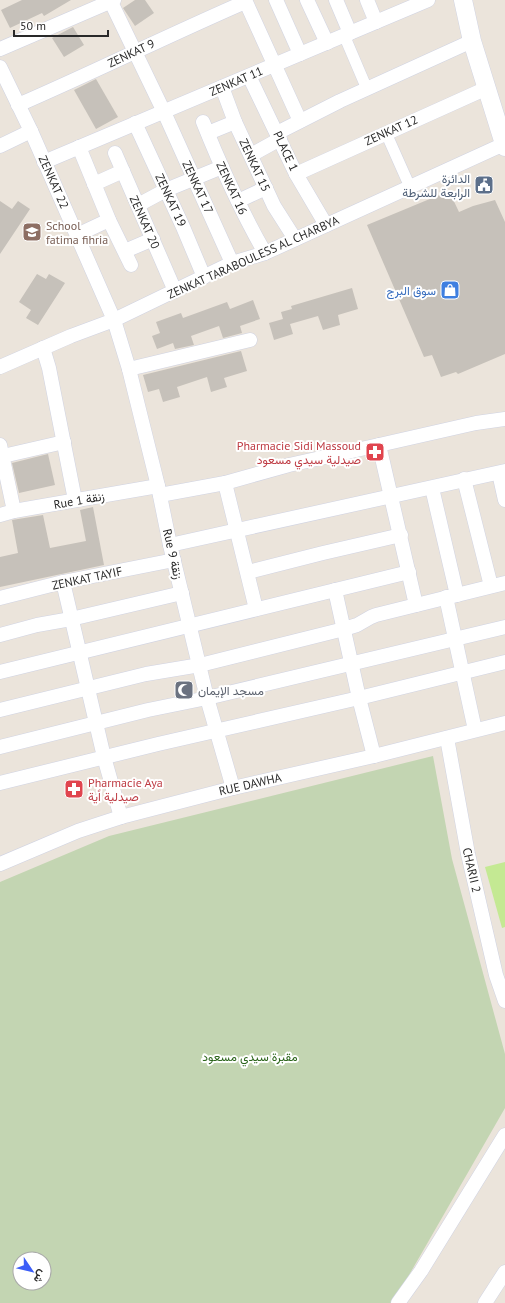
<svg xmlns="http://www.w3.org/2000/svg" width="505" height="1303" font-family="'PT Sans',Vazirmatn,sans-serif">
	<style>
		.cemetery { fill: #c3d5b2; fill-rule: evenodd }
		.pitch { fill: #c4e993 }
		.building { fill: #c6c1ba }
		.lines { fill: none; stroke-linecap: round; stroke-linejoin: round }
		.pedestrian-casing { stroke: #d0d3e2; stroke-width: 12 }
		.minor-casing { stroke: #d0d3e2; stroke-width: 15 }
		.tertiary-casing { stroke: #d0d3e2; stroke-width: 19 }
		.pedestrian { stroke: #fff; stroke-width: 11 }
		.minor { stroke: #fff; stroke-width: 14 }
		.tertiary { stroke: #fff; stroke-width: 18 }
		.labels { text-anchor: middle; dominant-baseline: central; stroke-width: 4; stroke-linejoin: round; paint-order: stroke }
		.street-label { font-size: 12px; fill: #292929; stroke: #fff }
		.service-label { font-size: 12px; fill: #4e5e75; stroke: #fff; text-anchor: end }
		.education-label { font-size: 12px; fill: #785e54; stroke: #fff; text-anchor: start }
		.shop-label { font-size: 12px; fill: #366cbe; stroke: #fff; text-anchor: end }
		.health-label { font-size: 12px; fill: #be3a42; stroke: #fff; text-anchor: end }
		.worship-label { font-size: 12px; fill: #5b616d; stroke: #fff; text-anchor: start }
		.park-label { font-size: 12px; fill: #2a641a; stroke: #fff }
	</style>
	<rect width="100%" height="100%" fill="#ebe4db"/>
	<path class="cemetery" d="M433,756L452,859L505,1054V1108L393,1303H0V882L109,836ZM20,1259H44V1283H20Z"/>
	<polygon class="pitch" points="505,862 505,927 502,928 485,867"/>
	<g class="building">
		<polygon points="22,0 71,0 44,16 42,13 10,28 1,10"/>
		<polygon points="135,0 145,0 154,13 135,26 123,8"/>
		<polygon points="73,27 84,45 64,57 52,38"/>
		<polygon points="96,79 118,117 96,129 74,90"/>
		<polygon points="449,191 459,212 473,206 495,200 505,222 505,354 458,374 456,372 441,377 432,355 424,357 367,225"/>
		<polygon points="0,201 12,209 18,201 30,209 0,254"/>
		<polygon points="37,274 46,279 49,274 65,283 38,325 26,318 31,310 19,302"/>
		<polygon points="352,288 358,309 338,315 340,325 323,330 318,316 290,324 293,334 274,340 269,323 283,319 281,312 292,309 291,306"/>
		<polygon points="253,300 260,319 240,326 242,333 223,338 219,326 191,336 194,345 175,349 173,343 157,349 152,336 160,333 156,322 181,313 183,318 227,302 230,309"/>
		<polygon points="241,351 247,371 224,378 227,387 211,392 207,377 177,387 180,397 163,402 159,389 148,392 143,375"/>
		<polygon points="48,454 55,485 19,493 12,463"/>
		<polygon points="93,507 104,565 0,587 0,557 18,553 12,520 43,515 50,548 86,541 80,510"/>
	</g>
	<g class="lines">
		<defs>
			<g id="pedestrian">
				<polyline points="344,35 367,89"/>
				<polyline points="386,133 410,187"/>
			</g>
			<g id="minor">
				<polyline points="110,0 164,112 232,263"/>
				<polyline points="245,0 300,121"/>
				<polyline points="276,0 300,54"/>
				<polyline points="307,0 327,43"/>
				<polyline points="336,0 350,33"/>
				<polyline points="367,0 376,22"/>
				<polyline points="0,49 114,0"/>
				<polyline points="0,67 31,131 114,320 129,369 158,486 170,545 207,698 233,788"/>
				<polyline points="249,76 296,174 326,225"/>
				<polyline points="222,87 235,122 274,206 295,239"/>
				<path d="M18,105C94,72 169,35 245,2"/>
				<path d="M203,122C221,167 241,211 265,253"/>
				<polyline points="135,123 183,227 204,277"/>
				<polyline points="208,133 235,122"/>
				<polyline points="277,133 340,101 472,41"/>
				<polyline points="0,146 31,131"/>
				<polyline points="79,147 109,220 131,265"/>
				<polyline points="115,153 175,291"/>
				<polyline points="251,155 280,139"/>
				<polyline points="44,162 428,0"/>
				<polyline points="296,174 487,88"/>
				<polyline points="94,184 123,171"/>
				<polyline points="238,201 266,188"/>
				<polyline points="138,205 166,190 222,167"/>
				<polyline points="77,235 109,220"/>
				<polyline points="125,251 153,239"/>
				<polyline points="43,348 49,368 75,500"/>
				<polyline points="0,367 71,336 114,320 232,263 265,253 504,144"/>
				<polyline points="129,369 250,340"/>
				<polyline points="0,445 14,511"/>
				<polyline points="379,445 416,605"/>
				<polyline points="3,456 64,442"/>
				<polyline points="499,473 505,500"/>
				<polyline points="464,479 491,586"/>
				<polyline points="225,483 256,609"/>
				<polyline points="432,488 457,595"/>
				<polyline points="160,495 225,483 289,465 379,445 476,423 505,419"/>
				<polyline points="0,515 14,511 158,486"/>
				<polyline points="170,545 505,471"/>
				<polyline points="248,572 323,553 401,535"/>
				<polyline points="63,582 104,757 121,817"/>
				<polyline points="335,590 359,698 374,756"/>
				<polyline points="446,597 475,730"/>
				<polyline points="0,598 63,582 174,560"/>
				<polyline points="0,635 37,625 71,619 182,593"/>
				<polyline points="0,672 409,572"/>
				<polyline points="0,710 146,674 200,665 344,629 357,625 371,617 376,615 505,583"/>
				<polyline points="447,738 468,854 496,975 505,1001"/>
				<polyline points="0,747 148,710 207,698 505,627"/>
				<polyline points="0,783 158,744 359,698 505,662"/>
				<polyline points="0,864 78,831 121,817 233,788 374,756 505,723"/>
				<polyline points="398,1303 421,1271 505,1135"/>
				<polyline points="485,1303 505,1272"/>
			</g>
			<polyline id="tertiary" points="463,0 472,41 505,147"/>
		</defs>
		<use href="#pedestrian" class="pedestrian-casing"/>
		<use href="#minor" class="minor-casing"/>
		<use href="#tertiary" class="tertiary-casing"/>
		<use href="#pedestrian" class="pedestrian"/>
		<use href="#minor" class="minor"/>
		<use href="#tertiary" class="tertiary"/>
	</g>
	<defs>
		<symbol id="civic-square" viewBox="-11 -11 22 22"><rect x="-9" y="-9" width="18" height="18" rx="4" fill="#5c6f8a" stroke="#fff"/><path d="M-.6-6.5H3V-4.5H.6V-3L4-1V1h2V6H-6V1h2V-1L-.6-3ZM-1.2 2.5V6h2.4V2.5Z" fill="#fff"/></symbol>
		<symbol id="school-square" viewBox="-11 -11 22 22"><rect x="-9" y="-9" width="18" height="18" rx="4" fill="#8d6e63" stroke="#fff"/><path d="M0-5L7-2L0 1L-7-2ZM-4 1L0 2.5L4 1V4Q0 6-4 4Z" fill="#fff"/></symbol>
		<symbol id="shop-square" viewBox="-11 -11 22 22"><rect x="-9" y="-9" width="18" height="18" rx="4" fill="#3f7fe0" stroke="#fff"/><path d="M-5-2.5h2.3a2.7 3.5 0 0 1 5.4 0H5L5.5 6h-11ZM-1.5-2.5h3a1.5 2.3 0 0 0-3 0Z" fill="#fff"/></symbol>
		<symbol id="pharmacy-square" viewBox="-11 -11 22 22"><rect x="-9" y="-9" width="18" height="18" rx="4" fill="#e0444e" stroke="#fff"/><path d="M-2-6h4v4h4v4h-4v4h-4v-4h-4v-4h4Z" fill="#fff"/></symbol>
		<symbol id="mosque-square" viewBox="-11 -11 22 22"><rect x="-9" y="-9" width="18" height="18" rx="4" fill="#6b7280" stroke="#fff"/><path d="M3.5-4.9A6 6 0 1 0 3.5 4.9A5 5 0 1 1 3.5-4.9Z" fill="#fff"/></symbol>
	</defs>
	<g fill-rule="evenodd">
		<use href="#civic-square" x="473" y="174" width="22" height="22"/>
		<use href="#school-square" x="21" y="221" width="22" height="22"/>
		<use href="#shop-square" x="439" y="279" width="22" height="22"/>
		<use href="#pharmacy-square" x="364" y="441" width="22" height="22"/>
		<use href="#mosque-square" x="173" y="679" width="22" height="22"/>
		<use href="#pharmacy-square" x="63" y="778" width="22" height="22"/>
	</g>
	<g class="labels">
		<g class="street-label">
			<text transform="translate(131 53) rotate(-25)">ZENKAT 9</text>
			<text transform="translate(236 81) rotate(-23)">ZENKAT 11</text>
			<text transform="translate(391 130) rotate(-24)">ZENKAT 12</text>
			<text transform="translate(286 151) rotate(65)">PLACE 1</text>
			<text transform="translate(255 165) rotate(65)">ZENKAT 15</text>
			<text transform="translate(54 182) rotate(66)">ZENKAT 22</text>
			<text transform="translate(198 187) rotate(65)">ZENKAT 17</text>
			<text transform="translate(232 188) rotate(65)">ZENKAT 16</text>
			<text transform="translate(171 200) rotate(65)">ZENKAT 19</text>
			<text transform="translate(145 222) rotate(66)">ZENKAT 20</text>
			<text transform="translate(253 257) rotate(-24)">ZENKAT TARABOULESS AL CHARBYA</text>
			<text transform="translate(79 500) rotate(-10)">Rue 1 زنقة</text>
			<text transform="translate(173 554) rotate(77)">Rue 9 زنقة</text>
			<text transform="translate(87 578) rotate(-12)">ZENKAT TAYIF</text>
			<text transform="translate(250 784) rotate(-13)">RUE DAWHA</text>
			<text transform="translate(472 870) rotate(77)">CHARII 2</text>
		</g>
		<g class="service-label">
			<text x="470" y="178">الدائرة<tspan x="470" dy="14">الرابعة للشرطة</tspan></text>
		</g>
		<g class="education-label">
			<text x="46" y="225">School<tspan x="46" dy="14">fatima fihria</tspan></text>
		</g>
		<g class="shop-label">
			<text x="436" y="290">سوق البرج</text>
		</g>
		<g class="health-label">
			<text x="361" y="445">Pharmacie Sidi Massoud<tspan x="361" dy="14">صيدلية سيدي مسعود</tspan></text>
			<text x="88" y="782" text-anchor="start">Pharmacie Aya<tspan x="88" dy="14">صيدلية اًية</tspan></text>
		</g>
		<g class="worship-label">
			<text x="198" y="690">مسجد الإيمان</text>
		</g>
		<g class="park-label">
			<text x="250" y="1056">مقبرة سيدي مسعود</text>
		</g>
	</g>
	<g transform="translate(32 1271) rotate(125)"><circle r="19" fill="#ffffff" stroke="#a9a9a9"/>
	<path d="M0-3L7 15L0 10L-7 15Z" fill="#3c5ef7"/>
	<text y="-6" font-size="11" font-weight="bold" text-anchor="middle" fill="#292929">ش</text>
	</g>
	<path d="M14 30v6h94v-6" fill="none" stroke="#292929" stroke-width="2"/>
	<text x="20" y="30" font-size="12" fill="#292929" stroke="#ffffff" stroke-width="3" paint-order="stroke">50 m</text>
</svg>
